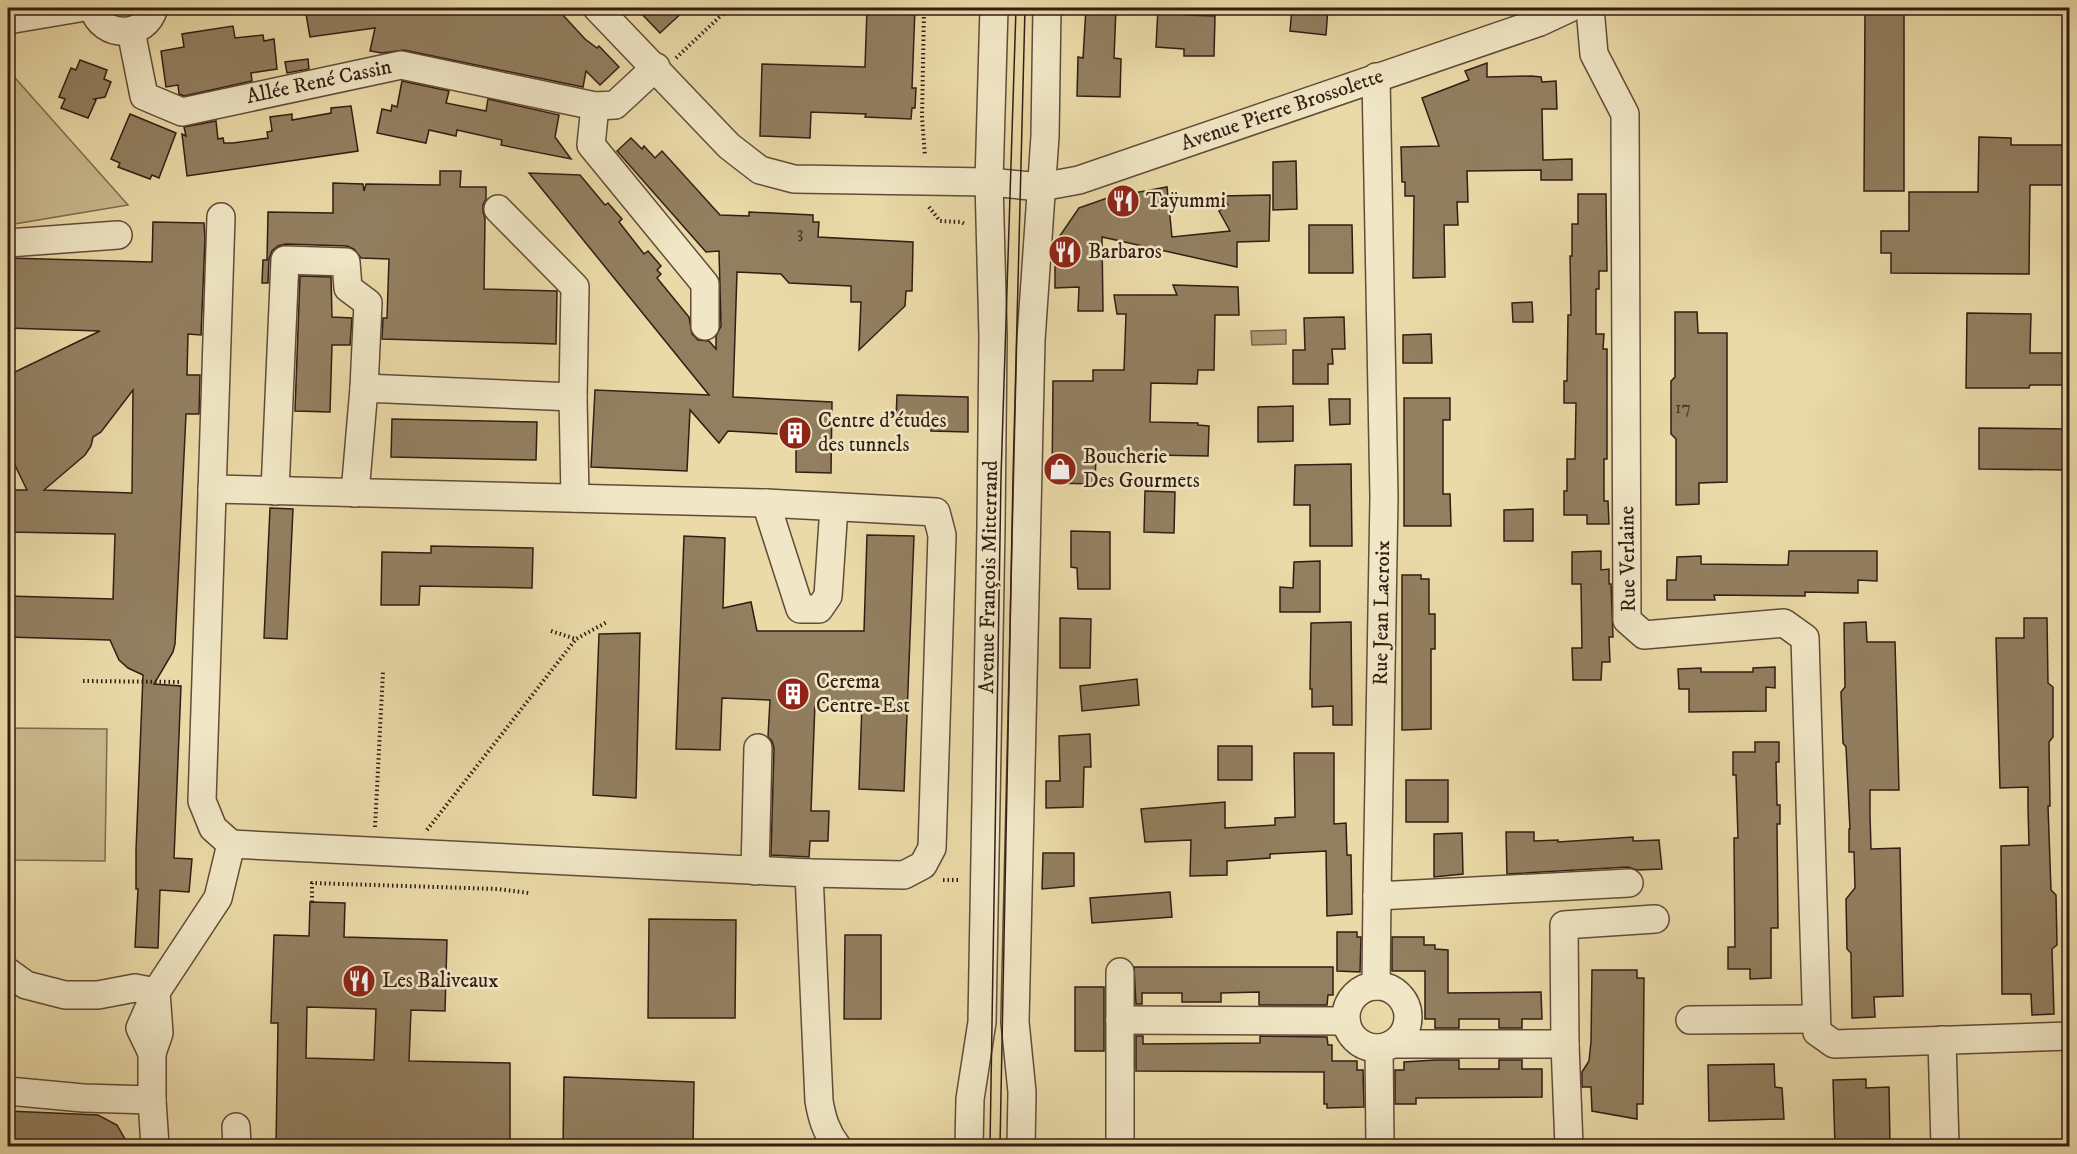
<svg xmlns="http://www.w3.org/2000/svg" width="2077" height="1154" font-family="'IM FELL DW Pica',serif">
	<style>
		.green { fill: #cbba8f; stroke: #7f6c51; stroke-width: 1.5 }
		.water { fill: #ac9a75; stroke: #7c684e; stroke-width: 1.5 }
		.building { fill: #927f60; stroke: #331d13; stroke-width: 1.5; fill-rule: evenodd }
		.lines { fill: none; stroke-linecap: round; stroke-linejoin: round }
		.minor-casing { stroke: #614c38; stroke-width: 30 }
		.path { stroke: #331d13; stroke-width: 4; stroke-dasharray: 1.5 3; stroke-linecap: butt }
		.minor { stroke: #f1e7c6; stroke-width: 27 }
		.tram { stroke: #331d13; stroke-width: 1.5 }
		.labels { text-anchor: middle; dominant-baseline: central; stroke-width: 5; stroke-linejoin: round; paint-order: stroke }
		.number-label { font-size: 18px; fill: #4b3626 }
		.street-label { font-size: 21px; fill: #331d13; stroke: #f1e7c6 }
		.poi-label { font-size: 21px; fill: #331d13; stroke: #f1e7c6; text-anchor: start }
	</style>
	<rect width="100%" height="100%" fill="#eadaa8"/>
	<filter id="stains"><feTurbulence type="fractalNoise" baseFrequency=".00333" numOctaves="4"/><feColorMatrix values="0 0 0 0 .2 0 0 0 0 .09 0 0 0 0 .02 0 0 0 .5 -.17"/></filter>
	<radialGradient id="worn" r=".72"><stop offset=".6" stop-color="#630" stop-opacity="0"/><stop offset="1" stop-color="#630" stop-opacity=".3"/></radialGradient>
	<g class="green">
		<polygon points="8,70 128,205 8,225"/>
		<polygon points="8,728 107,729 105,861 8,860"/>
	</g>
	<polygon class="water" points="1286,330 1286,344 1252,345 1251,331"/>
	<g class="building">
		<polygon points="305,8 538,8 561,13 585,39 597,48 599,46 619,67 600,85 586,71 583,87 404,50 382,53 370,51 375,28 310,37"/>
		<polygon points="636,8 687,8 660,33"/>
		<polygon points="867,8 915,8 912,88 916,88 915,108 912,108 911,119 865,117 866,114 811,112 810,138 760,136 762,64 865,67"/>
		<polygon points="1086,8 1116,8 1114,58 1121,59 1120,97 1077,96 1078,57 1083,58"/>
		<polygon points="1158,8 1186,8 1186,15 1215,16 1214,56 1184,56 1184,49 1156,47"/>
		<polygon points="1292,8 1328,8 1326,35 1290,31"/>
		<polygon points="1865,13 1904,13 1904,191 1864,191"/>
		<polygon points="233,26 235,38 263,35 264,41 274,39 277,69 251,73 252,81 184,96 179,94 178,85 166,87 161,51 184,47 182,34"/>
		<polygon points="308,59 309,69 287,73 285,62"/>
		<polygon points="80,60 107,70 104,79 111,82 105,97 94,99 96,100 88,118 61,108 65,99 59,97 71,68 76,70"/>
		<polygon points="1487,63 1487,77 1531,76 1541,77 1542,82 1556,81 1557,109 1542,109 1543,160 1572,159 1572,180 1541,180 1541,170 1467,171 1468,202 1457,202 1458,225 1444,225 1445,277 1413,278 1414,196 1405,196 1405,182 1402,182 1401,147 1439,146 1422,98 1469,80 1465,71"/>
		<polygon points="402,81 449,91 446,103 486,111 488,99 559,115 555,137 571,159 501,145 502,140 457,130 456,136 429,130 426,143 377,133 382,109 391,111 392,105 397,107"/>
		<polygon points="351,106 358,151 187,176 182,134 186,136 184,127 216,121 218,139 223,138 224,143 233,143 268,138 267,132 272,131 270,117 292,114 292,120 331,113 331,108"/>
		<polygon points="130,114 176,133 159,178 152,175 150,179 118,167 120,163 111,159"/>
		<polygon points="1979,137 2011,138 2011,145 2070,145 2070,185 2030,185 2029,274 1891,273 1891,253 1881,253 1881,231 1909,231 1909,192 1978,192"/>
		<polygon points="631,138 642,149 644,146 655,158 662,151 720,215 749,216 749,212 813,215 813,222 819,222 818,237 913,242 912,291 906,291 905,306 859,350 861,302 851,302 851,286 789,283 781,274 737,272 733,397 832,402 831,473 796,472 796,435 728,431 719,443 690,410 687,471 591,467 595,390 709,395 529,173 580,175 605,205 608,203 622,219 619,222 644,254 648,251 661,266 657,270 661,274 657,278 689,317 692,334 698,340 709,341 716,349 716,336 721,326 719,251 706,252 617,151"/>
		<polygon points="1296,161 1297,209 1273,210 1273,162"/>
		<polygon points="440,171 461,171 460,187 486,187 486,199 483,205 483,212 485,218 484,289 557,291 556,344 382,339 383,318 387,318 389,259 361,258 354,249 347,246 286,244 278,246 272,251 269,259 268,283 262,283 263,260 267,260 268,212 333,213 333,183 363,184 364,191 366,184 440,185"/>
		<polygon points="1167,187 1172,237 1230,231 1219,211 1228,205 1222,196 1270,195 1269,241 1237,242 1237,267 1102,237 1103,311 1078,311 1079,287 1055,288 1055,243 1079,208 1133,189 1134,193"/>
		<polygon points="1578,194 1606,194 1607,271 1599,271 1599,289 1596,289 1596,334 1604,334 1603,349 1607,349 1607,459 1604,459 1604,501 1608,501 1609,524 1587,524 1587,515 1564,515 1564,491 1567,491 1567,459 1575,459 1576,403 1564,403 1564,381 1567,381 1568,315 1571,315 1570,256 1572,256 1572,224 1578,224"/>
		<path d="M153,222L204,223L205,239L201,335L188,334L187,375H200L199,414H186L175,644L173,652L154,684L181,686L174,858L192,859L189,892L160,890L158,948L135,947L138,889H136V850L143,675L128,668L119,660L110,640L8,637V596L113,599L115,534L8,532V490H27L8,451V372H15L100,331L8,328V258L152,262ZM133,390L132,493L44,490L85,455L91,446L93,437L101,432Z"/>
		<polygon points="1309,225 1352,225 1353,273 1309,273"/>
		<polygon points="300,276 331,277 332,317 352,318 350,345 332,345 330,412 295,411"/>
		<polygon points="1173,285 1238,287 1239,315 1215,315 1214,370 1198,370 1197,384 1151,383 1150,422 1198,423 1198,425 1209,426 1208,456 1096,454 1095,484 1052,483 1053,381 1093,381 1093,370 1124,370 1126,314 1117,314 1114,295 1177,295"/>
		<polygon points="1532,302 1533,322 1513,322 1512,303"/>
		<polygon points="1675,312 1697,312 1698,333 1727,333 1727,482 1699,483 1699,504 1676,505 1676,439 1671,434 1671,381 1675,377"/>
		<polygon points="1967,313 2031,314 2030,353 2069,353 2069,385 2030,385 2029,388 1966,388"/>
		<polygon points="1344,317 1345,349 1332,349 1333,364 1328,364 1328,384 1293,384 1293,350 1305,350 1304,318"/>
		<polygon points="1431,334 1432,363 1403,363 1403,335"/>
		<polygon points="897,395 968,397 968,432 931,431 931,420 896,418"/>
		<polygon points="1404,398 1450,398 1450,420 1443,420 1443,494 1450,494 1451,526 1404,526"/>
		<polygon points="1329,399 1350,399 1350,424 1330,425"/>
		<polygon points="1293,406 1293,441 1258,442 1258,407"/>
		<polygon points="392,419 537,422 536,460 391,457"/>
		<polygon points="1979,428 2067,429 2067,470 1979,469"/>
		<polygon points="1351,464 1352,546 1310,546 1310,505 1294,505 1295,465"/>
		<polygon points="1145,491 1175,492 1174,533 1144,532"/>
		<polygon points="270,508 293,509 287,639 264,638"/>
		<polygon points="1533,509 1533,541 1504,541 1504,510"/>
		<polygon points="1071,531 1110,532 1110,589 1078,589 1077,568 1071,567"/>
		<polygon points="867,535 914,536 904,791 859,789 862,704 815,702 811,811 829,811 828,841 810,841 809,857 771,855 774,748 772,741 768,737 770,700 722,698 720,750 676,749 684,536 725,538 723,608 751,602 757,631 864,631"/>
		<polygon points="431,546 533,548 532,588 420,586 419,605 381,605 382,552 431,553"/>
		<polygon points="1601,551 1601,570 1609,569 1609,584 1611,584 1613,637 1609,637 1610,662 1602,662 1601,680 1573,680 1572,648 1582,648 1581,584 1572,584 1572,552"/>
		<polygon points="1789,551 1877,551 1877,581 1858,580 1858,593 1805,592 1805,596 1714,595 1715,600 1667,600 1667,580 1676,580 1677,557 1701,556 1701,564 1788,565"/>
		<polygon points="1320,561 1320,612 1280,612 1280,587 1293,588 1294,562"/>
		<polygon points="1402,575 1421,575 1421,579 1429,579 1429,614 1435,614 1435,649 1431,649 1431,729 1402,730"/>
		<polygon points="1060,618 1091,619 1090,668 1060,668"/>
		<polygon points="2024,618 2047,618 2048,683 2053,687 2053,737 2049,742 2050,806 2048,806 2051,890 2056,895 2057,945 2052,949 2054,1014 2032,1015 2031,994 2002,994 2001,846 2029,845 2028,807 2028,787 2000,788 1996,638 2024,638"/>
		<polygon points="1351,622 1352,725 1333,725 1333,706 1312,707 1312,689 1310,689 1311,623"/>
		<polygon points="1866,622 1867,642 1895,642 1899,790 1870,790 1870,815 1871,849 1900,848 1903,996 1874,997 1875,1017 1852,1018 1851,953 1847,949 1846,899 1855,888 1854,852 1849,852 1849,829 1850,829 1846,747 1843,743 1841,692 1845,687 1844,623"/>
		<polygon points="640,633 636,798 593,795 599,634"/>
		<polygon points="1775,667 1775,688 1766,687 1766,711 1689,712 1689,689 1679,689 1678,669 1701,668 1701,672 1753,672 1753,668"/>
		<polygon points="1137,679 1139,705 1082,711 1080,686"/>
		<polygon points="1090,734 1091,767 1084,767 1083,807 1046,808 1046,781 1060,781 1059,736"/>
		<polygon points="1755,742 1779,742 1779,762 1776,762 1777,805 1780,805 1780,824 1777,824 1778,928 1771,928 1771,978 1750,979 1750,969 1728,969 1728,947 1735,947 1734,838 1738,838 1736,775 1733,775 1733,752 1755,752"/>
		<rect x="1218" y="746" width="34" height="34"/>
		<polygon points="1294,753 1334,753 1334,824 1346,823 1347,855 1351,855 1352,914 1327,916 1326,851 1270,854 1270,858 1227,861 1227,875 1190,876 1191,840 1145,842 1141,809 1225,802 1225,828 1275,825 1275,818 1295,817"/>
		<rect x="1406" y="780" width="42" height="42"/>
		<polygon points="1506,832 1534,832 1534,841 1558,840 1558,842 1633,837 1633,841 1659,840 1662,869 1637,870 1628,867 1507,874"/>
		<polygon points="1462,833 1463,874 1434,877 1434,834"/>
		<polygon points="1043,853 1074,853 1074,886 1042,889"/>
		<polygon points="1170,892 1172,917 1092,923 1090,898"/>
		<path d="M310,902L345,903L344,937L447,940L445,1011L411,1010L409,1061L510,1063V1146H276L278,1023H271L274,935L309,936ZM307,1007L376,1009L374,1060L306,1058Z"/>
		<polygon points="649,919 736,920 735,1018 648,1018"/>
		<polygon points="1337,932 1357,932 1357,937 1361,937 1360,972 1337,971"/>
		<polygon points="845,935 881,935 881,1019 844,1019"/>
		<polygon points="1392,937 1424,937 1424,945 1435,945 1435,949 1448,950 1448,993 1541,992 1542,1019 1522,1019 1522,1028 1499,1028 1499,1019 1459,1019 1459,1028 1435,1028 1435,1019 1425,1019 1425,971 1392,971"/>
		<polygon points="1134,967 1333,967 1333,995 1328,995 1327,1005 1259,1005 1259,992 1221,993 1221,1002 1182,1002 1182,993 1142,993 1142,1004 1136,1004"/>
		<polygon points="1592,970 1637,970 1637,978 1644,978 1643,1104 1637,1104 1637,1119 1592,1111 1591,1087 1582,1087 1582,1072 1589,1061 1591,1042"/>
		<rect x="1075" y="987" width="29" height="64"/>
		<polygon points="1136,1036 1143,1036 1143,1044 1260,1043 1260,1036 1327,1037 1328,1045 1332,1045 1332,1061 1357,1061 1357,1070 1363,1070 1364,1107 1327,1108 1327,1104 1324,1104 1324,1072 1136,1071"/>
		<polygon points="1435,1060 1459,1060 1459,1069 1499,1069 1499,1060 1522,1060 1522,1069 1542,1069 1542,1097 1416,1098 1416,1104 1395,1104 1395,1070 1404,1070 1404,1062"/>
		<polygon points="1774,1064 1775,1087 1782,1088 1784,1119 1709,1121 1708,1065"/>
		<polygon points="564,1077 694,1082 693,1146 563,1146"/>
		<polygon points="1866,1079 1866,1088 1889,1087 1890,1146 1835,1146 1833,1080"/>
		<polygon points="8,1111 98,1115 117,1125 129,1146 8,1146"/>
	</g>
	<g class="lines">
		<defs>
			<g id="minor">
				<path d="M93,8C102,39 145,39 154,8"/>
				<polyline points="597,8 729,146 760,170 794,179 989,182 1041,187 1079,180 1540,22 1570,8"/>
				<polyline points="1590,8 1594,54 1625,114 1627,620 1644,635 1784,623 1805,638 1817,1032 1834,1044 2070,1036"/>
				<polyline points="8,20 79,8"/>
				<polyline points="131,31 144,96 182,112 401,65 595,106 615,105 656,67"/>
				<polyline points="1376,77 1384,497 1377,896 1629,883"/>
				<polyline points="595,106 591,145 705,284 705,326"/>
				<polyline points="498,209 575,287 573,397"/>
				<polyline points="8,243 118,235"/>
				<polyline points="212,489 766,503 936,512 942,535 932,848 923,865 904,875 809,873"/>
				<polyline points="275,491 285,260 346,262 348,288 368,303 364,388"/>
				<polyline points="355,493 364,388 573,397 575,498"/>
				<polyline points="766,503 800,609 819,609 828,596 834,507"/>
				<path d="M231,844L809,873L819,1101C822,1118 826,1132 837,1146"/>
				<polyline points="755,871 758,748"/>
				<polyline points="8,972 26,985 65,995 98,995 135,988 156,992"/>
				<polyline points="1120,972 1120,1146"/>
				<polyline points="1376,986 1377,896"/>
				<circle cx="1377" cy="1017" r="31"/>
				<polyline points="156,992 159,1033 152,1053 140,1028 156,992 218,898 231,844 213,828 202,801 221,217"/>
				<polyline points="1120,1020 1346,1021"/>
				<polyline points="1690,1020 1816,1019"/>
				<polyline points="1942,1040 1945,1146"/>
				<polyline points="1393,1044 1565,1044"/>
				<polyline points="1379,1048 1380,1146"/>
				<polyline points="152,1053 152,1100 155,1146"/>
				<polyline points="8,1091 83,1098 152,1100"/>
				<polyline points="236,1127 237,1146"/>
				<polyline points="969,1146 970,1099 982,1022 991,526 993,336 989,182 994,8"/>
				<polyline points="1021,1146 1022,1092 1015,1022 1031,340 1045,136 1047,8"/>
				<polyline points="1569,1146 1565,1044 1564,925 1655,919"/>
			</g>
		</defs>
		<use href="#minor" class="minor-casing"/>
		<g class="path">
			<polyline points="924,8 922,118 925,156"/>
			<polyline points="676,58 729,8"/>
			<polyline points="929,207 940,221 961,222 965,224"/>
			<polyline points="551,631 576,639 607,622"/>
			<polyline points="83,681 181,682"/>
			<polyline points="375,827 383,672"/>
			<polyline points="427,830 576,639"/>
			<polyline points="943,880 959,880"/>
			<polyline points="312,902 312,883 498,889 529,893"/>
		</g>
		<use href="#minor" class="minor"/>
		<g class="tram">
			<polyline points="990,1146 1001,477 1016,8"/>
			<polyline points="1000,1146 1013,478 1025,8"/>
		</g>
	</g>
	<defs>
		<symbol id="restaurant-disc" viewBox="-11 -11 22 22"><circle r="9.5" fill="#8f2418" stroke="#f1e7c6"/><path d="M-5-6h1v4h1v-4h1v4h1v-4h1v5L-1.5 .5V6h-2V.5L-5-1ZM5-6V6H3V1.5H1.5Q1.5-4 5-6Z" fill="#fff"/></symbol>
		<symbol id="building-disc" viewBox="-11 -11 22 22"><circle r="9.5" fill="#8f2418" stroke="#f1e7c6"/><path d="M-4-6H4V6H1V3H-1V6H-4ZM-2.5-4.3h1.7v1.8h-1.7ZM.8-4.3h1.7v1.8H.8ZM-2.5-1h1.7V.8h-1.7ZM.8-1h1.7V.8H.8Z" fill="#fff"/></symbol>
		<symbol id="shop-disc" viewBox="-11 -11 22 22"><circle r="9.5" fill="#8f2418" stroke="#f1e7c6"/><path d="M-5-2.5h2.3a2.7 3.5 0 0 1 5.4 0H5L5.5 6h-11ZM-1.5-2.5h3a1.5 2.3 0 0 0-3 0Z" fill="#fff"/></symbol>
	</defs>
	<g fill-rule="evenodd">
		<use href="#restaurant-disc" x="1104" y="182" width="38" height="38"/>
		<use href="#restaurant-disc" x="1046" y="233" width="38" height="38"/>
		<use href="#building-disc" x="776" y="414" width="38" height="38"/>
		<use href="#shop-disc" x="1041" y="450" width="38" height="38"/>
		<use href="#building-disc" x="774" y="675" width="38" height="38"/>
		<use href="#restaurant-disc" x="340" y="962" width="38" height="38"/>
	</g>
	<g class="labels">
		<g class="number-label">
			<text x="800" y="233">3</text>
			<text x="1683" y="408">17</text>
		</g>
		<g class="street-label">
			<text transform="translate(319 82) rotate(-12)">Allée René Cassin</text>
			<text transform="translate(1282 110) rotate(-19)">Avenue Pierre Brossolette</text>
			<text transform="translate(1628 559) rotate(-91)">Rue Verlaine</text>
			<text transform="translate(989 577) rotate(-89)">Avenue François Mitterrand</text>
			<text transform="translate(1382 613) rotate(-89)">Rue Jean Lacroix</text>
		</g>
		<g class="poi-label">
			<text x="1146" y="201">Taÿummi</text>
			<text x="1088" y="252">Barbaros</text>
			<text x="818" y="421">Centre d'études<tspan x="818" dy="24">des tunnels</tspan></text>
			<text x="1083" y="457">Boucherie<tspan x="1083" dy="24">Des Gourmets</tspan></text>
			<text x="816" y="682">Cerema<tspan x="816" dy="24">Centre-Est</tspan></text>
			<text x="382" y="981">Les Baliveaux</text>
		</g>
	</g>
	<rect width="2077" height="1154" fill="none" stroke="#eadaa8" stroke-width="30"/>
	<rect x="9" y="9" width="2059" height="1136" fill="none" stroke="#331d13" stroke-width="3"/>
	<rect x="15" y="15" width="2047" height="1124" fill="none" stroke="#331d13" stroke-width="1.5"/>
	<rect width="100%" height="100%" filter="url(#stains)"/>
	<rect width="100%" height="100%" fill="url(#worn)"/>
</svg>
